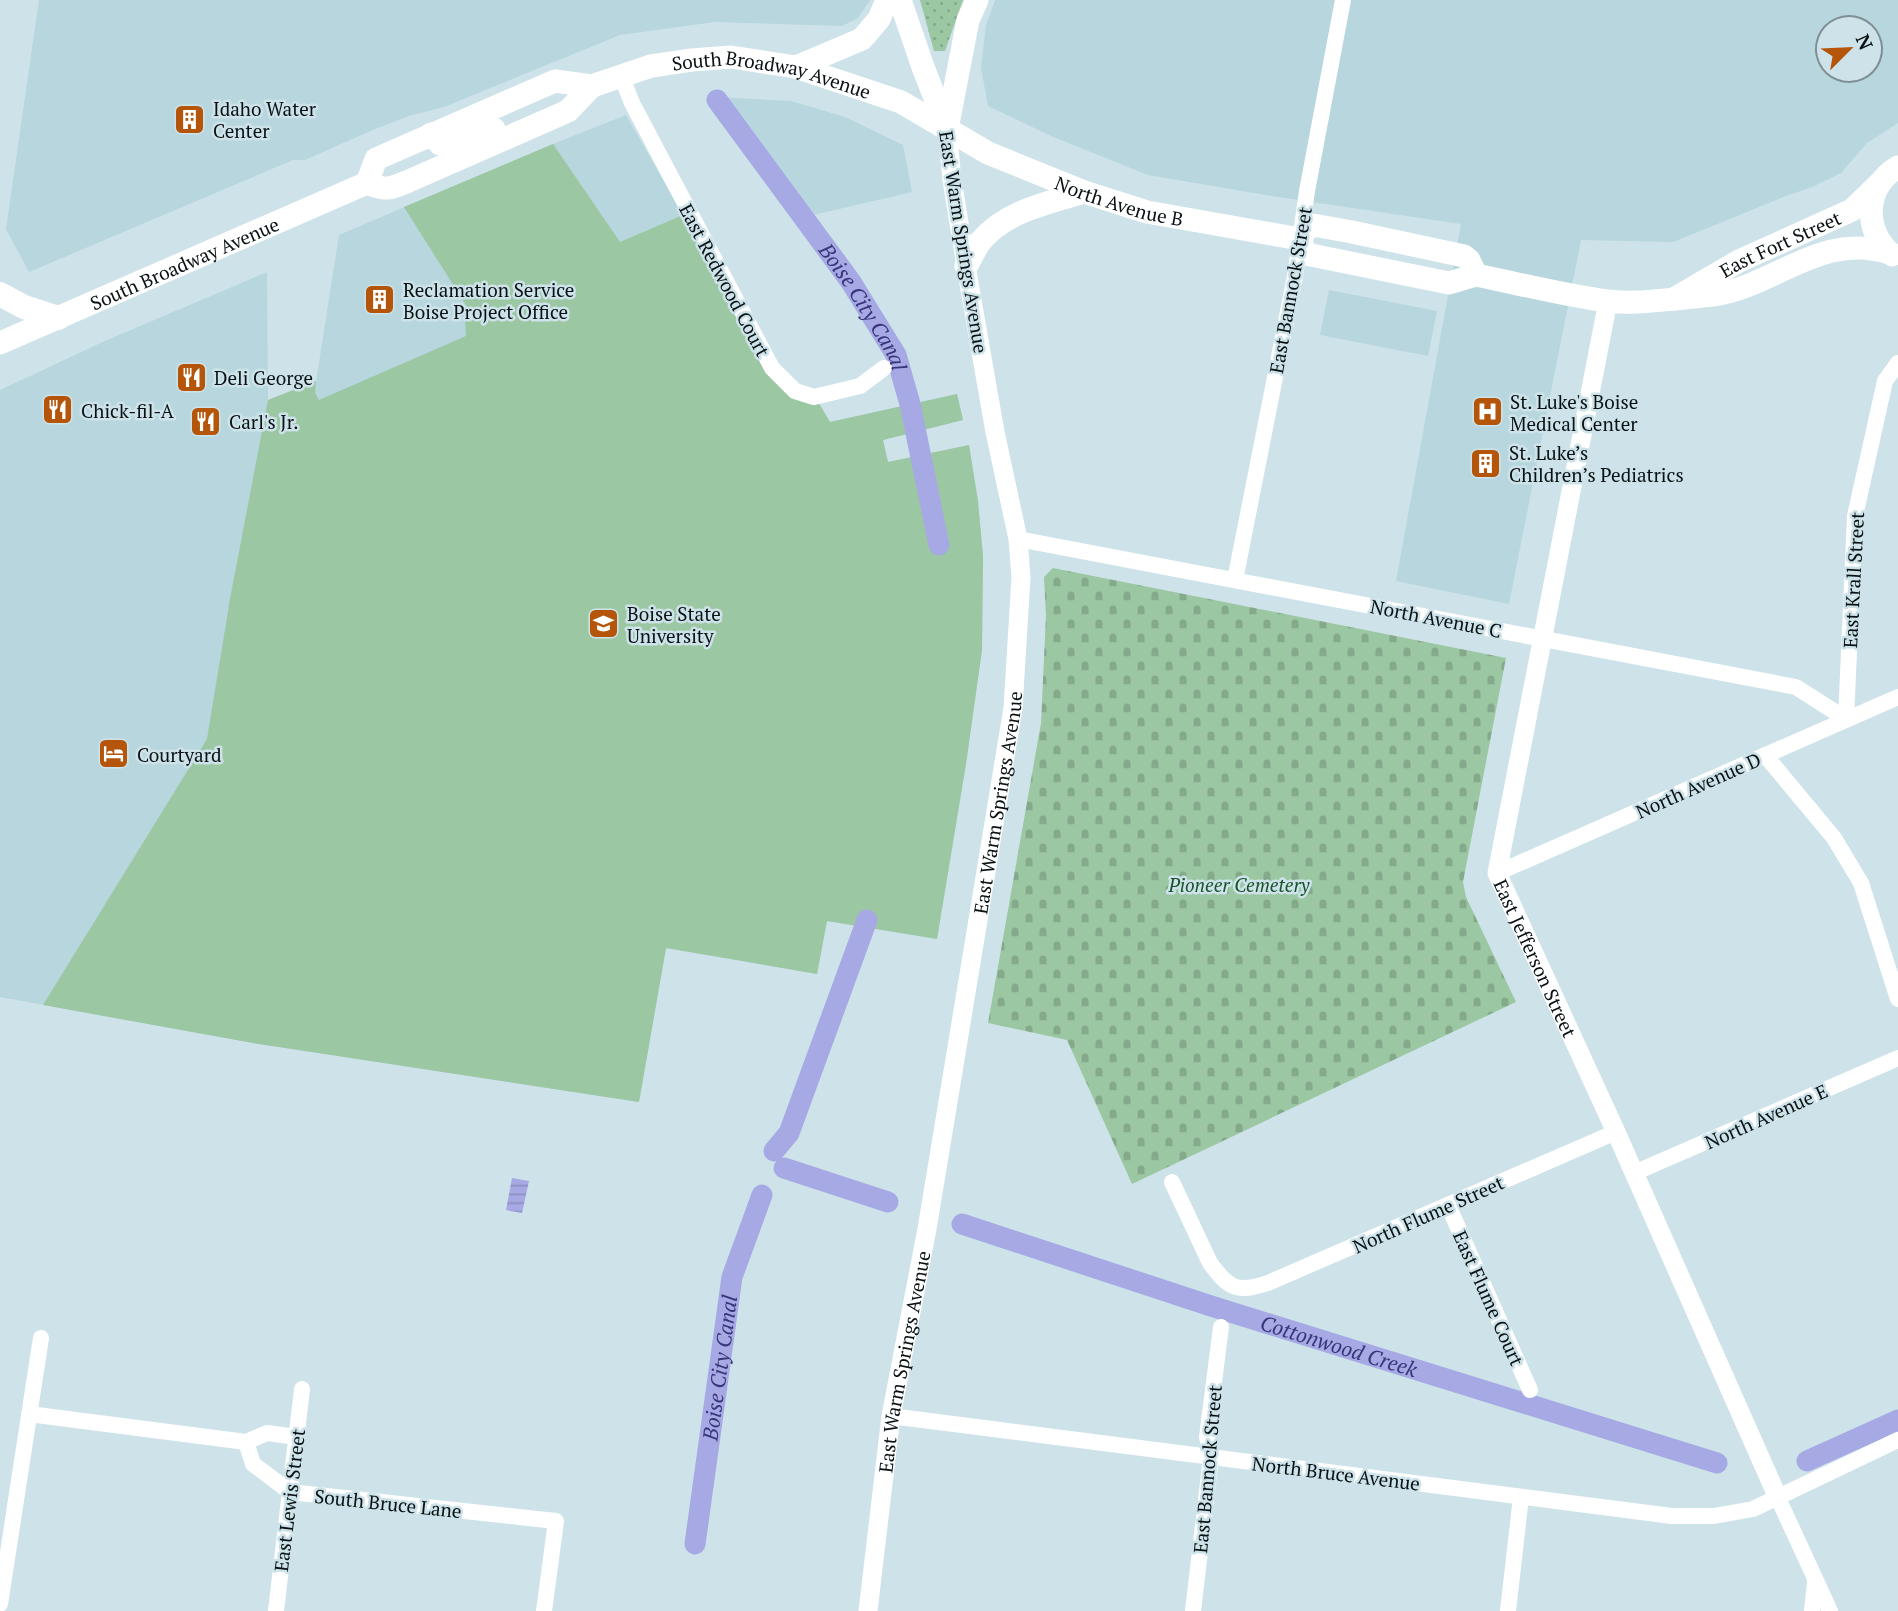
<svg xmlns="http://www.w3.org/2000/svg" width="1898" height="1611" font-family="'PT Serif',serif">
	<style>
		.built { fill: #b7d6de; fill-rule: evenodd }
		.grass { fill: #9cc7a3 }
		.cemetery { fill: url(#cemetery-stones) }
		.park { fill: url(#park-dots) }
		.water { fill: url(#water-rules) }
		.lines { fill: none; stroke-linecap: round; stroke-linejoin: round }
		.canal { stroke: #a6a9e4; stroke-width: 21 }
		.minor { stroke: #fff; stroke-width: 16 }
		.tertiary { stroke: #fff; stroke-width: 19 }
		.secondary { stroke: #fff; stroke-width: 23 }
		.primary { stroke: #fff; stroke-width: 24 }
		.labels { text-anchor: middle; dominant-baseline: central; stroke-width: 5; stroke-linejoin: round; paint-order: stroke }
		.street-label { font-size: 19px; fill: #091113; stroke: #cde3e9 }
		.poi-label { font-size: 19px; fill: #091113; stroke: #cde3e9; text-anchor: start }
		.park-label { font-size: 19px; font-style: italic; fill: #185329; stroke: #cde3e9 }
		.water-label { font-size: 21px; font-style: italic; fill: #38357b; stroke: #cde3e9 }
	</style>
	<defs>
		<pattern id="cemetery-stones" width="16" height="16" patternUnits="userSpaceOnUse" patternTransform="scale(1.75)"><rect width="16" height="16" fill="#9cc7a3"/><path d="M2 7V4a2 2 0 0 1 4 0v3zM10 15v-3a2 2 0 0 1 4 0v3z" fill="#85aa8b"/></pattern>
		<pattern id="park-dots" width="8" height="8" patternUnits="userSpaceOnUse" patternTransform="scale(1.75)"><rect width="8" height="8" fill="#9cc7a3"/><path d="M2 2h.1M6 6h.1" fill="none" stroke="#85aa8b" stroke-width="1.8" stroke-linecap="round"/></pattern>
		<pattern id="water-rules" width="6" height="5" patternUnits="userSpaceOnUse" patternTransform="scale(1.75)"><rect width="6" height="5" fill="#a6a9e4"/><path d="M0 2.5h6" fill="none" stroke="#8e90c3"/></pattern>
	</defs>
	<rect width="100%" height="100%" fill="#cde3e9"/>
	<g class="built">
		<polygon points="39,0 870,0 858,18 842,26 715,22 620,35 444,107 409,116 375,129 305,160 293,160 29,272 6,229"/>
		<path d="M995,0H1898V123L1867,143L1841,173L1812,187L1786,196L1673,242L1581,240L1509,604L1396,581L1461,224L1272,196L1148,175L1051,136L988,106L981,68L986,25ZM1828,28H1870V70H1828Z"/>
		<polygon points="717,97 791,101 845,117 903,145 912,192 809,216"/>
		<polygon points="626,115 683,215 797,394 811,390 830,422 957,394 963,420 883,440 888,462 969,445 978,501 983,556 982,650 966,764 937,939 827,921 817,974 666,948 639,1102 253,1043 0,997 0,390 105,341 267,272 268,400 316,382 339,235 553,144"/>
		<polygon points="1329,290 1437,311 1428,356 1320,335"/>
	</g>
	<polygon class="grass" points="553,144 620,242 683,215 797,394 811,390 830,422 957,394 963,420 883,440 888,462 969,445 978,501 983,556 982,650 966,764 937,939 827,921 817,974 666,948 639,1102 253,1043 43,1005 207,739 230,599 268,400 316,381 315,393 319,400 466,336 465,316 471,313 404,207"/>
	<polygon class="cemetery" points="1053,568 1506,658 1463,882 1466,897 1516,1002 1132,1184 1067,1040 988,1023 1041,723 1046,615 1044,577"/>
	<polygon class="park" points="920,0 963,0 945,51 934,51"/>
	<polygon class="water" points="512,1178 529,1181 522,1213 506,1210"/>
	<g class="lines">
		<g class="canal">
			<path id="s1" d="M717,100L851,282L896,355L910,404L939,545"/>
			<polyline points="774,1151 789,1133 867,920"/>
			<polyline points="784,1168 888,1202"/>
			<path id="s2" d="M962,1224L1211,1306L1717,1463"/>
			<polyline points="1807,1461 1898,1420"/>
			<path id="s3" d="M695,1544L732,1277L762,1195"/>
		</g>
		<g class="minor">
			<polyline points="621,75 632,103 772,368 795,391 814,397 860,386 884,368"/>
			<polyline points="1018,539 1796,687 1846,719"/>
			<polyline points="1235,580 1295,276 1307,191 1343,0"/>
			<polyline points="1846,719 1855,516 1885,381 1898,363"/>
			<polyline points="1765,755 1834,838 1861,883 1898,999"/>
			<polyline points="1497,873 1898,697"/>
			<polyline points="1634,1173 1898,1058"/>
			<path d="M1172,1182L1210,1263C1229,1289 1237,1293 1268,1283L1616,1132"/>
			<polyline points="1448,1205 1530,1390"/>
			<polyline points="29,1414 246,1442"/>
			<polyline points="891,1416 1672,1516 1714,1516 1753,1509 1898,1440"/>
			<polyline points="297,1437 267,1433 246,1442 253,1464 290,1492 556,1521 544,1611"/>
			<polyline points="1778,1498 1830,1611"/>
			<polyline points="0,1604 41,1338"/>
			<polyline points="276,1611 302,1389"/>
			<polyline points="1193,1611 1211,1457 1207,1437 1221,1327"/>
			<polyline points="1508,1611 1521,1497"/>
			<polyline points="1812,1611 1815,1582"/>
		</g>
		<g class="tertiary">
			<path id="s4" d="M1608,301L1497,873L1616,1132L1778,1498"/>
			<path id="s5" d="M868,1611L891,1416L927,1229L1013,708L1021,577L1018,539L995,432L966,266L952,180L947,129"/>
		</g>
		<g class="secondary">
			<polyline points="900,0 923,67 947,129"/>
			<polyline points="796,67 862,39 879,19 887,0"/>
			<polyline points="947,129 968,20 977,0"/>
			<polyline points="431,134 440,144 449,144 494,129"/>
			<polyline points="367,183 376,159 555,81 592,86"/>
			<polygon points="1313,225 1352,232 1464,256 1469,260 1476,275 1449,283 1306,254 1300,239 1307,229"/>
			<path d="M1892,255C1863,231 1864,187 1898,167"/>
			<path d="M966,266C971,259 975,249 980,242C1005,211 1048,203 1084,192"/>
			<path d="M1476,275C1520,284 1563,295 1607,301C1630,304 1653,301 1676,299C1688,297 1701,297 1713,295C1776,286 1821,231 1890,253"/>
			<path id="s6" d="M1679,296L1739,261L1852,210L1880,183"/>
			<path id="s7" d="M0,343L367,183C387,192 392,188 411,180L568,111L592,86L651,66L692,60L731,57L796,67L901,102L988,153L1084,192L1147,212L1300,239"/>
		</g>
		<polyline class="primary" points="0,294 24,307 58,318"/>
	</g>
	<defs>
		<symbol id="building-square" viewBox="-11 -11 22 22"><rect x="-9" y="-9" width="18" height="18" rx="4" fill="#b45509" stroke="#cde3e9"/><path d="M-4-6H4V6H1V3H-1V6H-4ZM-2.5-4.3h1.7v1.8h-1.7ZM.8-4.3h1.7v1.8H.8ZM-2.5-1h1.7V.8h-1.7ZM.8-1h1.7V.8H.8Z" fill="#fff"/></symbol>
		<symbol id="restaurant-square" viewBox="-11 -11 22 22"><rect x="-9" y="-9" width="18" height="18" rx="4" fill="#b45509" stroke="#cde3e9"/><path d="M-5-6h1v4h1v-4h1v4h1v-4h1v5L-1.5 .5V6h-2V.5L-5-1ZM5-6V6H3V1.5H1.5Q1.5-4 5-6Z" fill="#fff"/></symbol>
		<symbol id="hospital-square" viewBox="-11 -11 22 22"><rect x="-9" y="-9" width="18" height="18" rx="4" fill="#b45509" stroke="#cde3e9"/><path d="M-5-5h3v3.5h4V-5h3V5h-3V1.5h-4V5h-3Z" fill="#fff"/></symbol>
		<symbol id="university-square" viewBox="-11 -11 22 22"><rect x="-9" y="-9" width="18" height="18" rx="4" fill="#b45509" stroke="#cde3e9"/><path d="M0-5L7-2L0 1L-7-2ZM-4 1L0 2.5L4 1V4Q0 6-4 4Z" fill="#fff"/></symbol>
		<symbol id="hotel-square" viewBox="-11 -11 22 22"><rect x="-9" y="-9" width="18" height="18" rx="4" fill="#b45509" stroke="#cde3e9"/><path d="M-6-4.5h1.5V1H6V5H4.5V3h-9V5H-6ZM-4 0a1.8 1.8 0 1 1 3.6 0ZM.5 0V-2.5h3Q6-2.5 6 0Z" fill="#fff"/></symbol>
	</defs>
	<g fill-rule="evenodd">
		<use href="#building-square" x="172" y="102" width="35" height="35"/>
		<use href="#building-square" x="362" y="282" width="35" height="35"/>
		<use href="#restaurant-square" x="174" y="360" width="35" height="35"/>
		<use href="#restaurant-square" x="40" y="392" width="35" height="35"/>
		<use href="#hospital-square" x="1470" y="394" width="35" height="35"/>
		<use href="#restaurant-square" x="188" y="404" width="35" height="35"/>
		<use href="#building-square" x="1468" y="446" width="35" height="35"/>
		<use href="#university-square" x="586" y="606" width="35" height="35"/>
		<use href="#hotel-square" x="96" y="736" width="35" height="35"/>
	</g>
	<g class="labels">
		<g class="street-label">
			<text stroke="none"><textPath href="#s7" startOffset="838">South Broadway Avenue</textPath></text>
			<text stroke="none"><textPath href="#s7" startOffset="1213">North Avenue B</textPath></text>
			<text transform="translate(964 242) rotate(81)">East Warm Springs Avenue</text>
			<text stroke="none"><textPath href="#s6" startOffset="114">East Fort Street</textPath></text>
			<text stroke="none"><textPath href="#s7" startOffset="201">South Broadway Avenue</textPath></text>
			<text transform="translate(725 280) rotate(62)">East Redwood Court</text>
			<text transform="translate(1290 290) rotate(-80)">East Bannock Street</text>
			<text transform="translate(1853 580) rotate(-87)">East Krall Street</text>
			<text transform="translate(1436 618) rotate(11)">North Avenue C</text>
			<text transform="translate(1698 785) rotate(-24)">North Avenue D</text>
			<text stroke="none"><textPath href="#s5" startOffset="819">East Warm Springs Avenue</textPath></text>
			<text stroke="none"><textPath href="#s4" startOffset="676">East Jefferson Street</textPath></text>
			<text transform="translate(1766 1116) rotate(-24)">North Avenue E</text>
			<text transform="translate(1428 1214) rotate(-24)">North Flume Street</text>
			<text transform="translate(1489 1298) rotate(66)">East Flume Court</text>
			<text stroke="none"><textPath href="#s5" startOffset="252">East Warm Springs Avenue</textPath></text>
			<text transform="translate(1207 1469) rotate(-85)">East Bannock Street</text>
			<text transform="translate(1336 1473) rotate(7)">North Bruce Avenue</text>
			<text transform="translate(289 1500) rotate(-83)">East Lewis Street</text>
			<text transform="translate(388 1503) rotate(6)">South Bruce Lane</text>
		</g>
		<g class="poi-label">
			<text x="213" y="108">Idaho Water<tspan x="213" dy="22">Center</tspan></text>
			<text x="403" y="289">Reclamation Service<tspan x="403" dy="22">Boise Project Office</tspan></text>
			<text x="214" y="377">Deli George</text>
			<text x="1510" y="401">St. Luke's Boise<tspan x="1510" dy="22">Medical Center</tspan></text>
			<text x="81" y="410">Chick-fil-A</text>
			<text x="229" y="421">Carl's Jr.</text>
			<text x="1509" y="452">St. Luke’s<tspan x="1509" dy="22">Children’s Pediatrics</tspan></text>
			<text x="627" y="613">Boise State<tspan x="627" dy="22">University</tspan></text>
			<text x="137" y="754">Courtyard</text>
		</g>
		<g class="park-label">
			<text x="1239" y="884">Pioneer Cemetery</text>
		</g>
		<g class="water-label">
			<text stroke="none"><textPath href="#s1" startOffset="254">Boise City Canal</textPath></text>
			<text stroke="none"><textPath href="#s2" startOffset="396">Cottonwood Creek</textPath></text>
			<text stroke="none"><textPath href="#s3" startOffset="178">Boise City Canal</textPath></text>
		</g>
	</g>
	<g transform="translate(1849 49) rotate(66)"><circle r="33" fill="#cde3e9" stroke="#7f8f93" stroke-width="2"/>
	<path d="M0-5L12 26L0 18L-12 26Z" fill="#b45509"/>
	<text y="-10" font-size="19" font-weight="bold" text-anchor="middle" fill="#091113">N</text>
	</g>
</svg>
